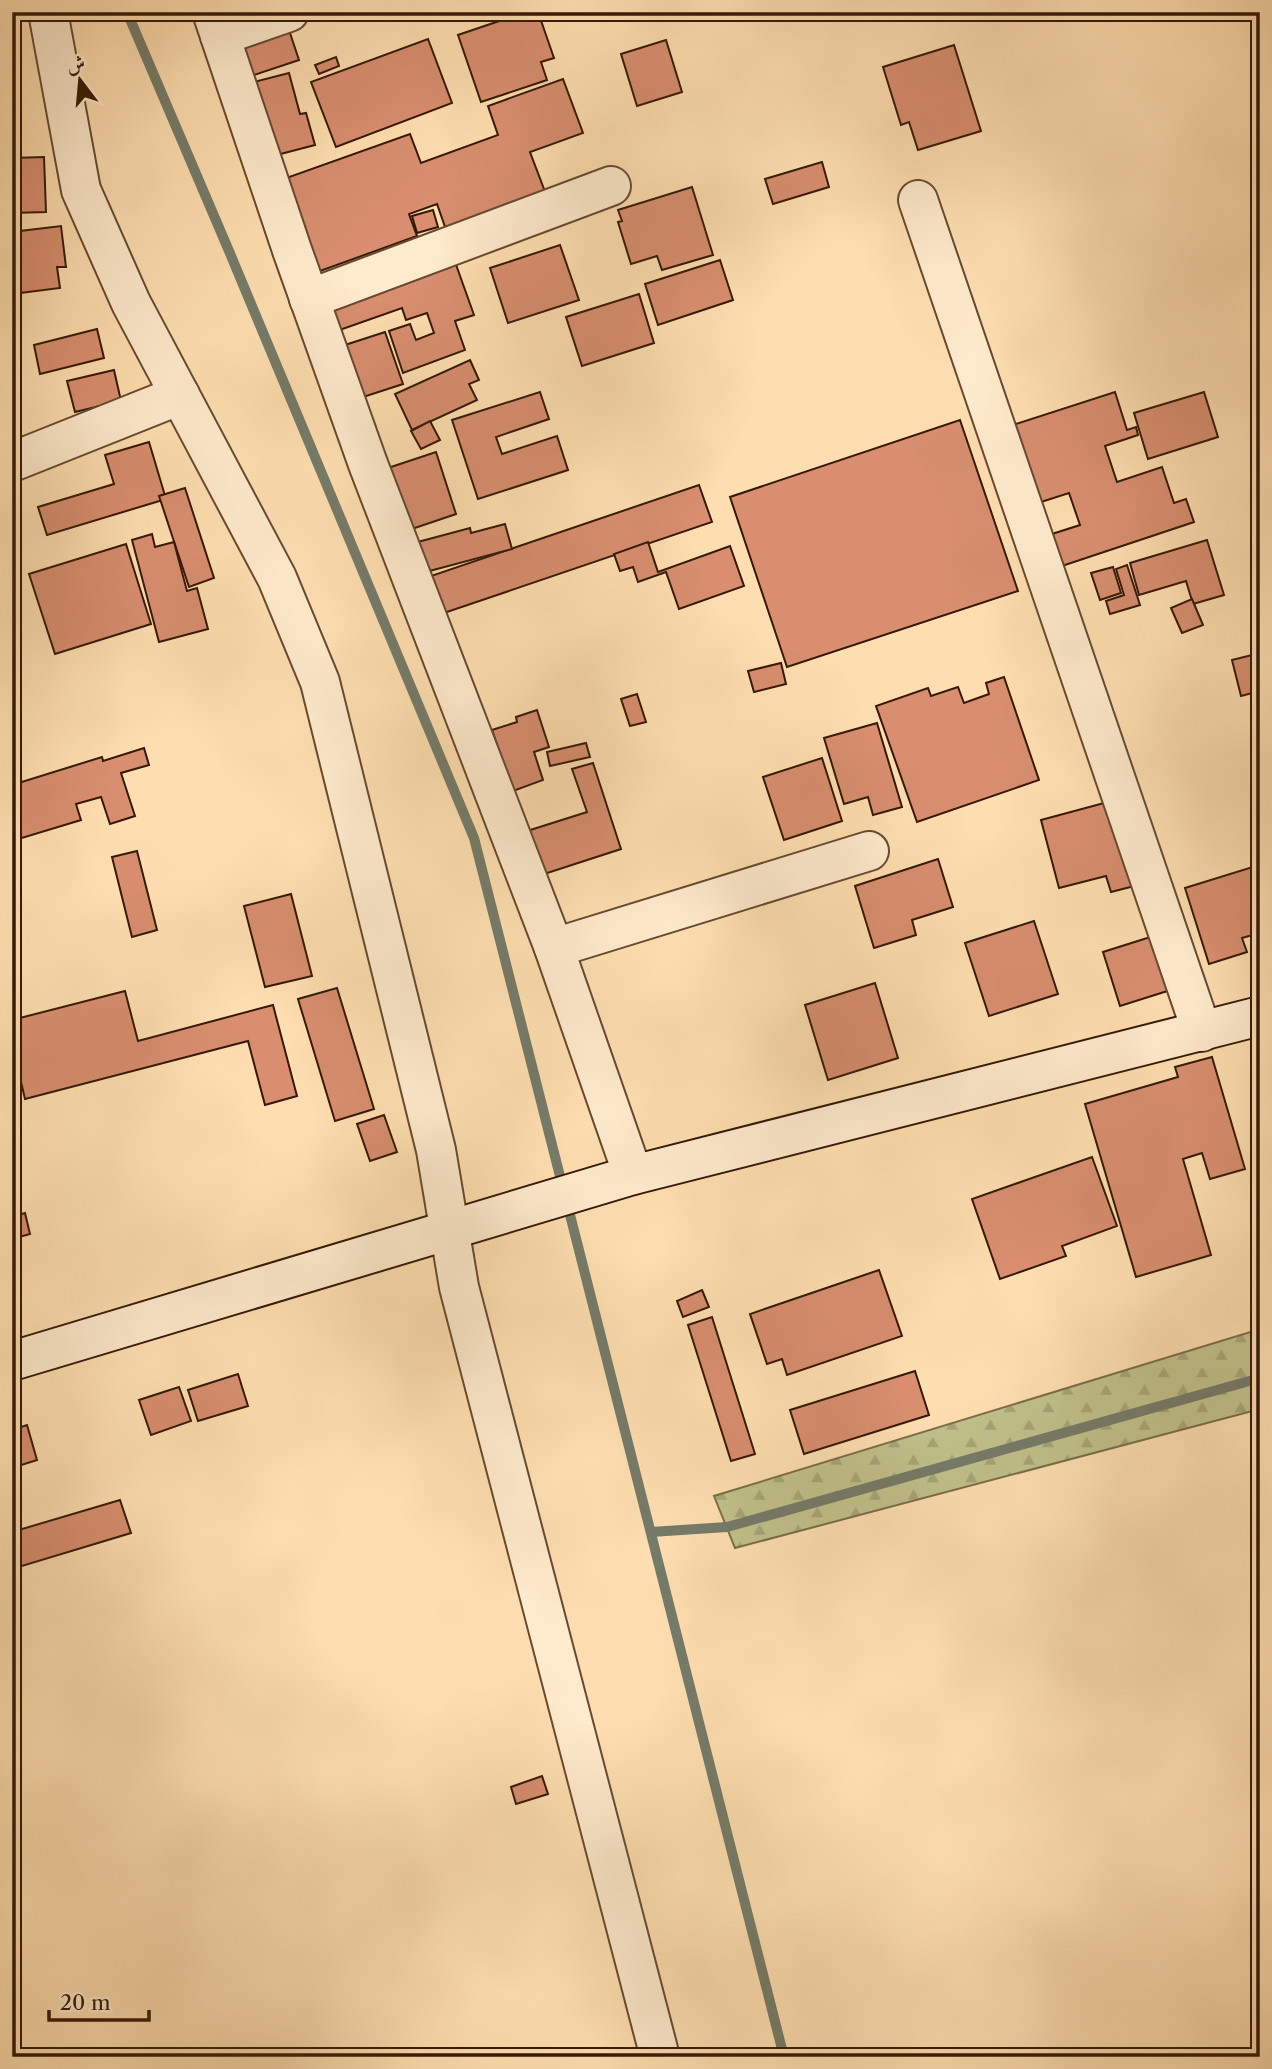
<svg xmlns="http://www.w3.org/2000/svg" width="1272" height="2069" font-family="'Libre Caslon Text',Amiri,serif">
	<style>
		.forest { fill: url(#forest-firs); stroke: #7b6d48; stroke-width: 2 }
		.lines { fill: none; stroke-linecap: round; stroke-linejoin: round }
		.stream { stroke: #757b69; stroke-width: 10 }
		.building { fill: #d88e6f; stroke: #351906; stroke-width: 2 }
		.minor-casing { stroke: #674a30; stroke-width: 42 }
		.tertiary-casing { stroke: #674a30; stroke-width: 42 }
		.secondary-casing { stroke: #351906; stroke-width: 42 }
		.minor { stroke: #feeacc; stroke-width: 38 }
		.tertiary { stroke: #feeacc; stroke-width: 38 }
		.secondary { stroke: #feeacc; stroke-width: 38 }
	</style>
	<defs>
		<pattern id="forest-firs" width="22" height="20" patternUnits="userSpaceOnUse" patternTransform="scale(1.75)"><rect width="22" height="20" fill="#c1c18b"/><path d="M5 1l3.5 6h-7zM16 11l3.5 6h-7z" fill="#a6a576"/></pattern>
	</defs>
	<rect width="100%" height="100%" fill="#fedeb0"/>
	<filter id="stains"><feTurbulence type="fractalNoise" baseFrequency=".00286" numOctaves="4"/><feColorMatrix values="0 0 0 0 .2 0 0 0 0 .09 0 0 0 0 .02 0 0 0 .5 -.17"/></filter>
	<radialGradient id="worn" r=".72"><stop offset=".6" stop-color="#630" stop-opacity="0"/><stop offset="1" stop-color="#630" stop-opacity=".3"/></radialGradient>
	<polygon class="forest" points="1260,1329 1260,1409 735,1548 714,1496"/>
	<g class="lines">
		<g class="stream">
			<polyline points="127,12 229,251 474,838 563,1188"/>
			<polyline points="567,1203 784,2057"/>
			<polyline points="651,1532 727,1527 1260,1378"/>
		</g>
	</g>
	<g class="building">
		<polygon points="526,12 538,12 554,58 541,62 547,80 481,102 458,35"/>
		<polygon points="288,27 299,60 248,77 237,44"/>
		<polygon points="428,39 452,103 336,147 311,82"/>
		<polygon points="666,40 682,92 637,106 621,54"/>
		<polygon points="954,45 981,131 918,150 909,122 901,125 883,67"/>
		<polygon points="336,57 339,66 319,74 315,65"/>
		<polygon points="289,73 300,114 306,113 315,145 269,157 250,83"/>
		<polygon points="563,79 583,133 530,152 550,205 450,241 437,204 409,214 417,236 309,275 275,182 410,134 421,163 498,135 488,106"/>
		<polygon points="12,82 18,82 21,119 12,120"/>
		<polygon points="44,157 46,212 12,213 12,158"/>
		<polygon points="822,162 829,187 773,204 765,179"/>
		<polygon points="692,187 713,255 662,270 657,256 631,264 618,222 622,221 618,210"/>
		<polygon points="433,210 438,227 417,233 412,216"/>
		<polygon points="61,226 66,267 57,267 60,288 12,294 12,232"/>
		<polygon points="560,245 579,300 508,323 490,268"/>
		<polygon points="454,259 474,315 455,321 465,350 403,373 389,331 410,324 416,340 434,333 427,313 406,320 402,308 334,332 324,306"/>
		<polygon points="720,260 733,300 658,325 645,284"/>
		<polygon points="639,294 654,343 582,366 566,317"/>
		<polygon points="97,329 104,358 40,374 34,345"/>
		<polygon points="385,332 403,384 360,398 342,346"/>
		<polygon points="470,360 479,380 469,384 477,400 412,430 395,394"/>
		<polygon points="114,370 121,401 75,412 67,381"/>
		<polygon points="540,392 549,419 496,437 502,454 557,436 568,470 478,499 452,420"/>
		<polygon points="1115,392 1127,430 1136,427 1138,435 1105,446 1117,482 1162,467 1174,503 1186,499 1194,522 1062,566 1052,534 1080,525 1069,493 1038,503 1013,425"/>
		<polygon points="1204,392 1218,437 1148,459 1134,413"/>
		<polygon points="960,420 1018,591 787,667 730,497"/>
		<polygon points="430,421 440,440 421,449 411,431"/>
		<polygon points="149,442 166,499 47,535 38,507 114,484 105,455"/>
		<polygon points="436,452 456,514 403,532 382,470"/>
		<polygon points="699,485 712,522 444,613 431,576"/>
		<polygon points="185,488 214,578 189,587 159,496"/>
		<polygon points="505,524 512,549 422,573 414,543 470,528 471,533"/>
		<polygon points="152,534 155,547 174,542 187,591 197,588 208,629 159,642 132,540"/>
		<polygon points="1207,540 1224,595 1193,604 1186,581 1139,595 1130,563"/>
		<polygon points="648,542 658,572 730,546 744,586 679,609 666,572 638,582 633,567 620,571 614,554"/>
		<polygon points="126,544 151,624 55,654 29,574"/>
		<polygon points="1127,565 1140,605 1110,614 1106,601 1124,595 1116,569"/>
		<polygon points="1113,567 1121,593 1100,600 1091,573"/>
		<polygon points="1192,599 1203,625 1182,633 1171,608"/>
		<polygon points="1260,653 1260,691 1241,696 1232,660"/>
		<polygon points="781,663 786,684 754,692 748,671"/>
		<polygon points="1004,677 1039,780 917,822 876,706 928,688 931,696 958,687 964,703 989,694 986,683"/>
		<polygon points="637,694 646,722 630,726 621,699"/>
		<polygon points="537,710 549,747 534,752 543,780 513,791 492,730 517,722 516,717"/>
		<polygon points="877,723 902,807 873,815 868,797 844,804 824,738"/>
		<polygon points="586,743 590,757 550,766 547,752"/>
		<polygon points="144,748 149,765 121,773 135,816 110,824 101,797 76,804 81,820 12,841 12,785 102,757 103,761"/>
		<polygon points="822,758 842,821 784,840 763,777"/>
		<polygon points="593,763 621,849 538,876 524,832 587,812 572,769"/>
		<polygon points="1119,799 1142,884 1111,892 1106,876 1059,888 1041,820"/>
		<polygon points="137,851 157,930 132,937 112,857"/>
		<polygon points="938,859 953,907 912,920 916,935 874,948 855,886"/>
		<polygon points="1259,865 1260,933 1242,938 1247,952 1209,964 1185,888"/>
		<polygon points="291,894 312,976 265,987 244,906"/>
		<polygon points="1034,921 1058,994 989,1016 965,943"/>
		<polygon points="1163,933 1180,987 1120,1006 1103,952"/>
		<polygon points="875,983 898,1058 828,1080 805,1005"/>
		<polygon points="337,988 374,1109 335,1121 298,999"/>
		<polygon points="125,991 138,1041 273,1005 297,1096 265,1105 248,1041 25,1099 18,1069 12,1070 12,1020"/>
		<polygon points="1212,1057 1245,1169 1210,1179 1202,1153 1183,1159 1211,1255 1136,1277 1085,1104 1178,1077 1175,1067"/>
		<polygon points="384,1115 397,1152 370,1161 357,1124"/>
		<polygon points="1092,1157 1117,1226 1062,1246 1066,1256 1000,1279 972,1199"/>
		<polygon points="25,1213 30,1234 12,1239 12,1217"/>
		<polygon points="879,1270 902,1336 787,1375 782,1359 767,1364 750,1314"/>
		<polygon points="702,1290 709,1307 683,1317 677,1301"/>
		<polygon points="712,1317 755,1454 731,1461 688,1325"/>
		<polygon points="915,1371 929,1415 804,1454 790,1410"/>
		<polygon points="238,1374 248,1406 198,1421 188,1390"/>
		<polygon points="179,1387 191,1421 151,1435 139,1400"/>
		<polygon points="27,1425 37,1460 12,1468 12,1430"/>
		<polygon points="120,1500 131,1533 12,1569 12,1532"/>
		<polygon points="542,1776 548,1794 516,1804 511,1787"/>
	</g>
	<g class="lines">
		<defs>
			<g id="minor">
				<polyline points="212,12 292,250 368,464 554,948 633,1175"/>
				<polyline points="220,36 289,12"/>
				<polyline points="918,200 1202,1032"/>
				<polyline points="309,299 611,186"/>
				<polyline points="12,462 180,395"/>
				<polyline points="554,948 869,851"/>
			</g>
			<polyline id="tertiary" points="48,12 81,190 131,303 277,578 320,682 436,1150 459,1287 660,2057"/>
			<polyline id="secondary" points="12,1361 633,1175 1260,1016"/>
		</defs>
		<use href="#minor" class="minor-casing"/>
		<use href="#tertiary" class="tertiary-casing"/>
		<use href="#secondary" class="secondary-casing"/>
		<use href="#minor" class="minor"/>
		<use href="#tertiary" class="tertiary"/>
		<use href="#secondary" class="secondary"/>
	</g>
	<rect width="1272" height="2069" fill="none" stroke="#fedeb0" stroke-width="42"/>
	<rect x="14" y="14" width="1244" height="2041" fill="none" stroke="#351906" stroke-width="3.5"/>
	<rect x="21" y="21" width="1230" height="2027" fill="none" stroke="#351906" stroke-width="2"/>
	<g transform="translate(80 80) rotate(344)" stroke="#feeacc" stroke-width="5" paint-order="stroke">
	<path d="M0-5L12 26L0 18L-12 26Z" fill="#351906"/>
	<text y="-10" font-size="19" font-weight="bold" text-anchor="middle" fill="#351906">ش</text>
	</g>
	<path d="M49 2010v10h100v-10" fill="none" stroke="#351906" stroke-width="3.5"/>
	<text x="60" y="2010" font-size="21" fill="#351906" stroke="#feeacc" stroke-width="5" paint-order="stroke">20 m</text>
	<rect width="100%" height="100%" filter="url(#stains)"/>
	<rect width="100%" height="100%" fill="url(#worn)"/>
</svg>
